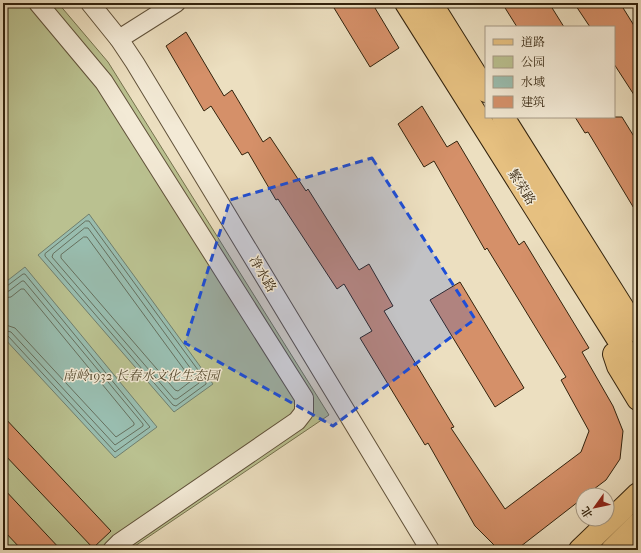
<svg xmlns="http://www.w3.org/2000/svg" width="641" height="553" font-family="'IM FELL French Canon','Noto Serif SC',serif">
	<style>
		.green { fill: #bac190; stroke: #76724e }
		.water { fill: #99bdaf; stroke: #707f6e }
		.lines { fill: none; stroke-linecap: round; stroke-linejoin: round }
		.shore { stroke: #66705e; stroke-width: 1 }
		.building { fill: #d59069; stroke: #33230d }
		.minor-casing { stroke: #61523a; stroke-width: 20 }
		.major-casing { stroke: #33230d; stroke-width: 24 }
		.highway-casing { stroke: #33230d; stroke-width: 24 }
		.minor { stroke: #f3ead6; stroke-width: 18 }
		.major { stroke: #e6c080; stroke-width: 22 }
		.highway { stroke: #e6c080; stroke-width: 22 }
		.marked { fill: #1d4ed8; fill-opacity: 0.2; stroke: #1d4ed8; stroke-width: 3; stroke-dasharray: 8 5; stroke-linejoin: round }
		.labels { text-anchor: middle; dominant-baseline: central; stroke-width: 3; stroke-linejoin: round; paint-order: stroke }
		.street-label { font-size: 13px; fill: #33230d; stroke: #f3ead6 }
		.park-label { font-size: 13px; font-style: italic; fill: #554a2e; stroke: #f3ead6 }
	</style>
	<rect width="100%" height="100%" fill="#ecdfc0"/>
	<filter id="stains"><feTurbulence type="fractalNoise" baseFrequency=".005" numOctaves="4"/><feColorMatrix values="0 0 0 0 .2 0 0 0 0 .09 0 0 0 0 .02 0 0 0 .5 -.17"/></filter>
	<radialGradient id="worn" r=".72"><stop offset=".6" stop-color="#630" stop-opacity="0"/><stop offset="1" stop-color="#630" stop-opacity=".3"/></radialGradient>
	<polygon class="green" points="3,3 58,3 108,62 329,415 129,550 3,550"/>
	<g class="water">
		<polygon points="89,214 213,384 174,412 38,255"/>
		<polygon points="25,267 157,427 115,458 3,337 3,284"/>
	</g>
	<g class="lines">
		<g class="shore">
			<polygon points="86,221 89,221 206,381 206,384 176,406 173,405 45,256 45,254"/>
			<polygon points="85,228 88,228 199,380 199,383 177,399 174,399 52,257 53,254"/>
			<polygon points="84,237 87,237 191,379 191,381 178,391 175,390 61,258 61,255"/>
			<polyline points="3,287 7,286 23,274 25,274 150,427 115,452 8,336 3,335"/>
			<polyline points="3,292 9,291 22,281 24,281 143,424 143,426 115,445 11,332 3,330"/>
			<polyline points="3,298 11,297 21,289 24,289 134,423 134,425 116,437 15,328 3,324"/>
		</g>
	</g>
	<g class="building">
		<polygon points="331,3 372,3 399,48 370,67"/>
		<polygon points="502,3 549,3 564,27 517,27"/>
		<polygon points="574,3 620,3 638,32 638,101 614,64 614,27 590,27"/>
		<polygon points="186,32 224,96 232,90 263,142 270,137 306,191 308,189 359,270 369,264 393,306 384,311 454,427 451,428 505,509 581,452 589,431 561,380 566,377 487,248 485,250 434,161 424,167 398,124 422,106 447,147 457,141 519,245 524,241 589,348 582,352 613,406 623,431 620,459 606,480 586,495 583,495 583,498 516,550 499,550 475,526 428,443 425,445 360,338 372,331 344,284 337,289 278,199 276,200 248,152 242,155 211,106 204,111 166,46"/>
		<polygon points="575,117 622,117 638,143 638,215 588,132 585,133"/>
		<polygon points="460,282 524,388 495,407 430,300"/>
		<polygon points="3,416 111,531 93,548 3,453"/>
		<polygon points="3,488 61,550 22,550 3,530"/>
	</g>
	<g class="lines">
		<defs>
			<g id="minor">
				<polyline points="38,3 104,82 304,398 304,412 297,421 119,543 112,550"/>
				<polyline points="90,3 119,39 135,63 430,550"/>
				<polyline points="119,39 176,3"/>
			</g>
			<g id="major">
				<polyline points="406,3 638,371"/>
				<polyline points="431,3 486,91"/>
				<polyline points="503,117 638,332"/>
				<polyline points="614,354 618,366 638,399"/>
				<polyline points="580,550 638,494"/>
			</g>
			<polyline id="highway" points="612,550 638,524"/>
		</defs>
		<use href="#minor" class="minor-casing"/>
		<use href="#major" class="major-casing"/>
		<use href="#highway" class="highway-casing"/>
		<use href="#minor" class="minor"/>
		<use href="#major" class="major"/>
		<use href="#highway" class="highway"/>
	</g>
	<path class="marked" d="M372,158L475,319L333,426L185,343L230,200Z"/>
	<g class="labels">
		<g class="street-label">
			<text transform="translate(522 187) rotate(58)">繁荣路</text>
			<text transform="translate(263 274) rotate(59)">净水路</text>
		</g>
		<g class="park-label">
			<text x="141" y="375">南岭1932 长春水文化生态园</text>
		</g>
	</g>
	<rect width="641" height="553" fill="none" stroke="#ecdfc0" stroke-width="16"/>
	<rect x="4" y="4" width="633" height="545" fill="none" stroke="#33230d" stroke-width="2"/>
	<rect x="8" y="8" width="625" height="537" fill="none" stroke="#33230d"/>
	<rect x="485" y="26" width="130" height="92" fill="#f3ead6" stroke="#a69a86"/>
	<rect x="493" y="39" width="20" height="6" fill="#e6c080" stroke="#a69a86"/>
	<text x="521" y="46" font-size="12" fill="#33230d">道路</text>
	<rect x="493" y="56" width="20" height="12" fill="#bac190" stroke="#a69a86"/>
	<text x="521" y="66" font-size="12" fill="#33230d">公园</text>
	<rect x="493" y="76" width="20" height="12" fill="#99bdaf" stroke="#a69a86"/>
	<text x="521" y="86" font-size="12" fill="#33230d">水域</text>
	<rect x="493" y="96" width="20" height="12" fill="#d59069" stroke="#a69a86"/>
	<text x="521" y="106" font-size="12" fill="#33230d">建筑</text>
	<g transform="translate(595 507) rotate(237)"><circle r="19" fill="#f3ead6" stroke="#a69a86"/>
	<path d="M0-3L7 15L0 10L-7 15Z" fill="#8f2418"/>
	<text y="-6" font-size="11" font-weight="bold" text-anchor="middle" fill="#33230d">北</text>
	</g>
	<rect width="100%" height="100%" filter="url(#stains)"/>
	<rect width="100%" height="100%" fill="url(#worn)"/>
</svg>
